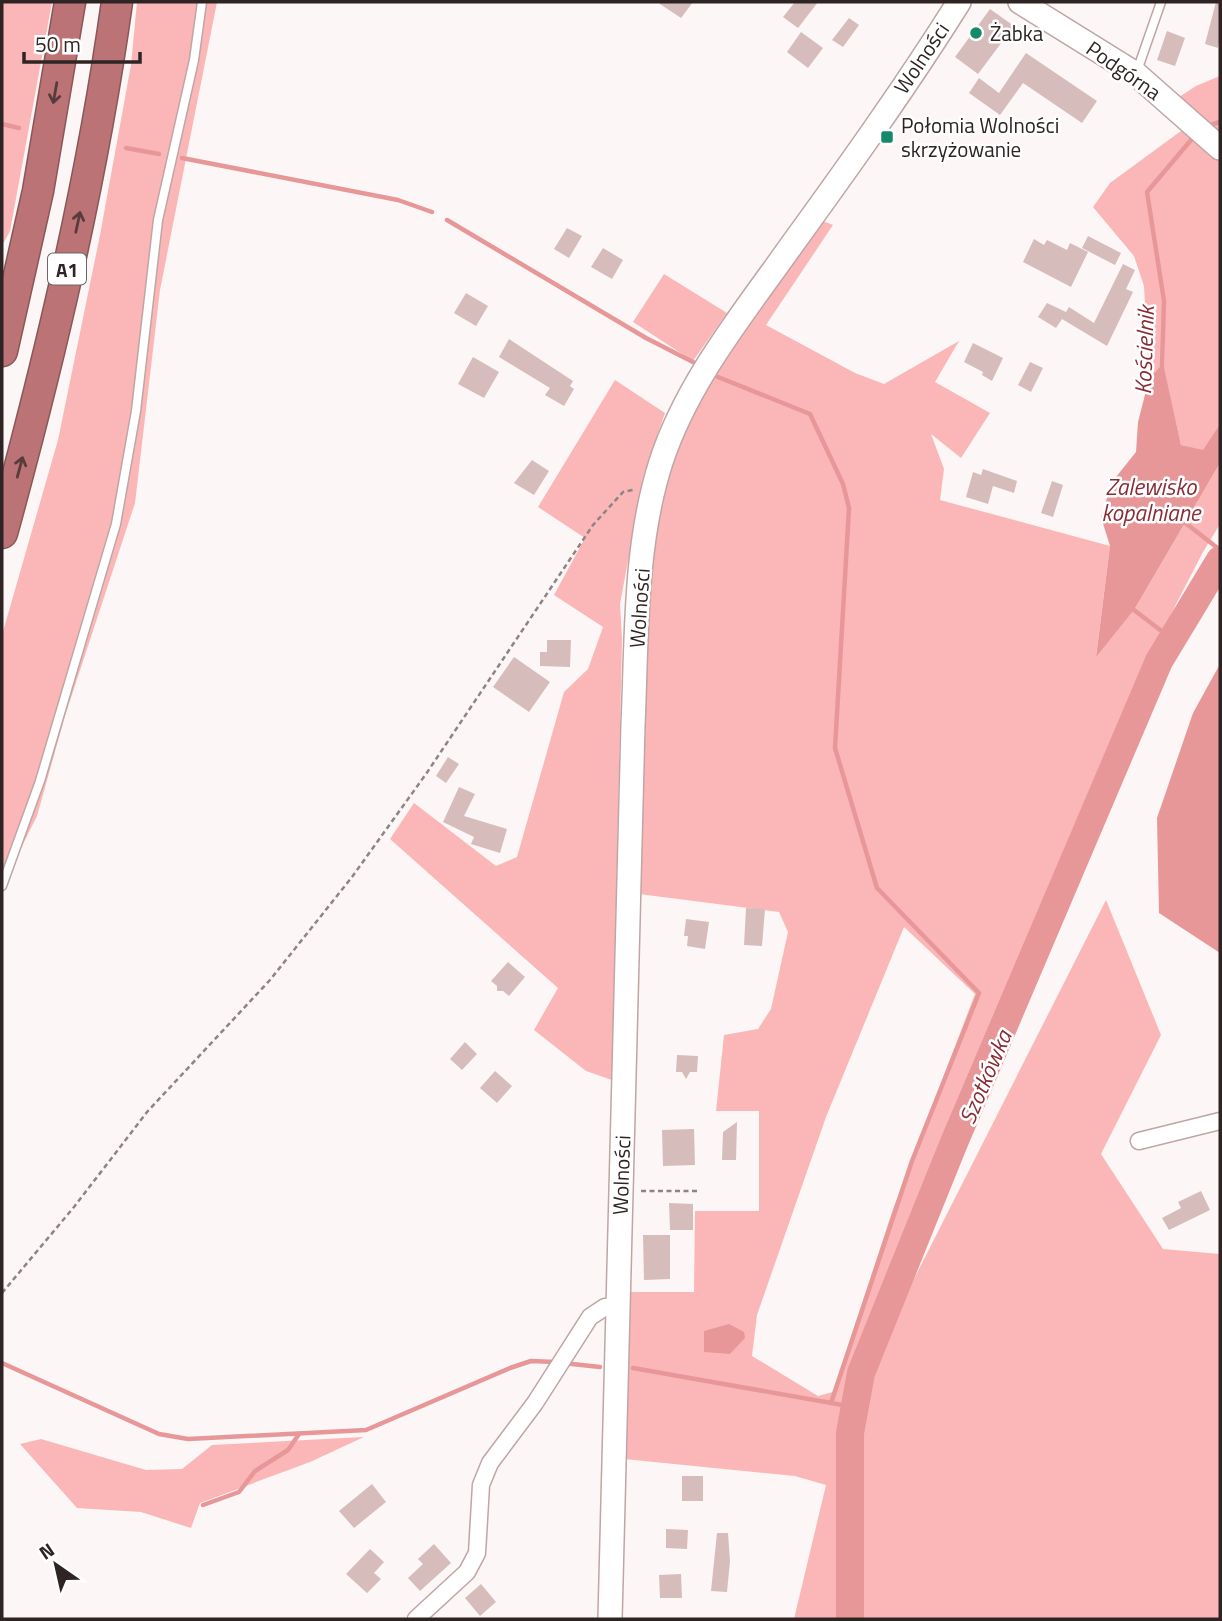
<svg xmlns="http://www.w3.org/2000/svg" width="1222" height="1621" font-family="'Titillium Web',sans-serif">
	<style>
		.green { fill: #fbb7b7; fill-rule: evenodd }
		.water { fill: #e79798 }
		.lines { fill: none; stroke-linecap: round; stroke-linejoin: round }
		.stream { stroke: #e79798; stroke-width: 4.5 }
		.river { stroke: #e79798; stroke-width: 28 }
		.building { fill: #d7bcbc }
		.lane-casing { stroke: #c0a5a5; stroke-width: 11 }
		.street-casing { stroke: #c0a5a5; stroke-width: 19 }
		.secondary-casing { stroke: #c0a5a5; stroke-width: 26 }
		.highway-casing { stroke: #8a5759; stroke-width: 33 }
		.path { stroke: #8d8585; stroke-width: 2.5; stroke-dasharray: 5 3.5; stroke-linecap: butt }
		.lane { stroke: #fff; stroke-width: 8 }
		.street { stroke: #fff; stroke-width: 16 }
		.secondary { stroke: #fff; stroke-width: 23 }
		.highway { stroke: #bb7375; stroke-width: 30 }
		.oneway { stroke: #583c3c }
		.poi-dot { fill: #168969; stroke: #fff; stroke-width: 2.5 }
		.labels { text-anchor: middle; dominant-baseline: central; stroke-width: 5; stroke-linejoin: round; paint-order: stroke }
		.shield { fill: #fff; stroke: #6d6666; stroke-width: 2 }
		.shield-label { font-size: 19px; font-weight: bold; fill: #2e2424 }
		.poi-label { font-size: 21px; fill: #2e2424; stroke: #fff; text-anchor: start }
		.street-label { font-size: 21px; fill: #2e2424; stroke: #fff }
		.water-label { font-size: 23px; font-style: italic; fill: #8a2c36; stroke: #fff }
	</style>
	<rect width="100%" height="100%" fill="#fcf6f6"/>
	<g class="green">
		<polygon points="2,2 52,2 10,231 2,246"/>
		<polygon points="137,2 217,2 160,290 135,503 65,716 37,816 2,886 2,635 58,440 100,235 131,65"/>
		<polygon points="1220,76 1220,135 1176,99 1196,86"/>
		<polygon points="1185,128 1220,155 1220,424 1203,451 1181,445 1164,370 1165,338 1163,363 1149,379 1144,286 1134,256 1093,207 1110,183"/>
		<path d="M823,221L833,225L766,325L855,373L884,384L959,341L935,382L990,413L961,458L931,434L944,469L940,500L1110,546L1096,656L1134,610L1220,463V524L1203,552L1176,604L1071,833L977,1076L851,1387L842,1480L843,1619H794L826,1485L795,1476L624,1459L629,1292H694L695,1211H759V1111H716L724,1035L758,1029L771,1009L788,932L779,912L639,894L645,617L660,503L673,453L710,381L762,302ZM904,927L975,994L893,1209L833,1392L818,1396L752,1356L757,1315L826,1117Z"/>
		<polygon points="664,274 727,313 693,361 633,322"/>
		<polygon points="615,380 665,413 644,474 620,604 622,639 612,1080 586,1071 534,1030 558,988 390,839 414,803 496,866 517,857 564,692 588,669 603,627 554,595 585,538 538,507"/>
		<polygon points="1106,900 1161,1035 1101,1154 1163,1249 1220,1254 1220,1619 858,1619 855,1477 862,1410 879,1348"/>
		<polygon points="364,1437 310,1462 200,1503 191,1528 141,1512 77,1508 20,1444 41,1439 146,1470 182,1469 212,1445"/>
	</g>
	<g class="water">
		<polygon points="1163,363 1181,445 1203,450 1220,424 1220,463 1134,610 1096,657 1110,546 1101,517 1112,482 1136,452 1138,422 1149,379"/>
		<polygon points="1220,664 1220,953 1159,913 1157,818 1193,713"/>
		<polygon points="729,1324 744,1332 745,1338 730,1354 704,1352 704,1331"/>
	</g>
	<g class="lines">
		<g class="stream">
			<polyline points="2,124 19,128"/>
			<polyline points="1213,124 1220,122"/>
			<polyline points="126,148 159,154"/>
			<polyline points="182,158 398,200 432,212"/>
			<polyline points="447,220 646,338 693,362"/>
			<polyline points="1162,367 1164,301 1147,192 1191,140"/>
			<polyline points="718,377 810,414 843,484 849,508 835,748 877,888 979,993 912,1161 831,1403"/>
			<polyline points="1183,521 1220,550"/>
			<polyline points="1134,610 1172,639"/>
			<polyline points="2,1363 159,1434 188,1439 366,1430 510,1368 531,1361 555,1362"/>
			<polyline points="563,1363 600,1367"/>
			<polyline points="633,1368 854,1407"/>
			<polyline points="203,1505 239,1492 255,1471 288,1450 299,1434"/>
		</g>
		<polyline class="river" points="850,1619 850,1433 861,1373 953,1145 1159,661 1220,560"/>
	</g>
	<g class="building">
		<polygon points="657,2 693,2 681,18"/>
		<polygon points="795,2 818,2 798,28 783,17"/>
		<polygon points="1216,2 1220,2 1220,38 1218,48 1205,44"/>
		<polygon points="990,9 1014,26 978,74 955,57"/>
		<polygon points="849,18 859,25 843,47 832,40"/>
		<polygon points="1167,31 1185,38 1175,66 1157,60"/>
		<polygon points="801,32 823,48 808,68 787,52"/>
		<polygon points="1026,53 1097,101 1082,123 1023,83 1000,115 969,93 979,78 999,93"/>
		<polygon points="567,228 582,236 569,258 554,249"/>
		<polygon points="1088,236 1121,253 1115,265 1082,248"/>
		<polygon points="1034,239 1044,245 1047,240 1067,250 1070,243 1088,252 1071,287 1023,262"/>
		<polygon points="603,248 623,260 612,279 591,267"/>
		<polygon points="1123,264 1135,270 1126,289 1133,292 1107,346 1062,319 1056,328 1038,317 1047,303 1066,312 1069,307 1094,323"/>
		<polygon points="466,293 488,306 476,326 454,313"/>
		<polygon points="509,339 573,381 570,386 574,389 564,406 545,395 550,388 499,357"/>
		<polygon points="973,343 1003,358 992,381 982,375 983,372 964,362"/>
		<polygon points="473,357 499,372 484,398 458,384"/>
		<polygon points="1030,362 1043,368 1031,392 1018,385"/>
		<polygon points="532,460 549,471 534,495 514,483"/>
		<polygon points="983,469 1017,481 1014,493 993,486 988,504 966,497 973,472 981,475"/>
		<polygon points="1052,481 1063,485 1053,517 1041,513"/>
		<polygon points="547,640 571,640 570,667 540,666 540,652 547,652"/>
		<polygon points="514,657 550,682 529,712 493,687"/>
		<polygon points="448,757 459,764 446,783 436,776"/>
		<polygon points="459,787 475,794 464,816 507,829 500,853 471,844 474,837 443,822"/>
		<polygon points="746,908 765,909 762,946 744,945"/>
		<polygon points="686,919 709,922 705,949 687,946 688,936 684,936"/>
		<polygon points="508,962 525,977 509,996 503,991 497,991 497,986 491,981"/>
		<polygon points="465,1042 477,1054 462,1070 450,1059"/>
		<polygon points="677,1055 698,1056 697,1072 690,1072 686,1079 682,1072 676,1072"/>
		<polygon points="495,1071 512,1086 497,1103 480,1088"/>
		<polygon points="737,1122 736,1160 722,1160 723,1132"/>
		<polygon points="694,1129 695,1165 663,1166 662,1130"/>
		<polygon points="1201,1191 1210,1210 1169,1230 1162,1218 1181,1208 1178,1202"/>
		<polygon points="669,1203 693,1204 693,1230 670,1230"/>
		<polygon points="643,1235 670,1235 670,1279 644,1280"/>
		<rect x="682" y="1476" width="21" height="25"/>
		<polygon points="372,1484 386,1502 354,1528 339,1511"/>
		<polygon points="666,1529 688,1530 687,1549 666,1548"/>
		<polygon points="717,1533 728,1533 730,1561 727,1592 711,1591"/>
		<polygon points="434,1544 451,1563 420,1591 408,1578 423,1564 418,1559"/>
		<polygon points="370,1549 384,1562 374,1573 381,1579 367,1593 346,1574"/>
		<polygon points="681,1574 682,1598 660,1598 659,1575"/>
		<polygon points="481,1584 496,1602 480,1616 465,1598"/>
	</g>
	<g class="lines">
		<defs>
			<g id="lane">
				<polyline points="1137,71 1161,2"/>
				<polyline points="2,886 40,781 116,524 136,411 158,220 194,60 202,2"/>
			</g>
			<g id="street">
				<polyline points="1139,1141 1220,1121"/>
				<polyline points="416,1619 467,1572 477,1553 481,1485 490,1463 535,1403 590,1317 605,1307 617,1306"/>
			</g>
			<g id="secondary">
				<polyline points="1020,2 1136,74 1220,148"/>
				<path d="M610,1619L633,725C637,638 634,546 661,462C687,382 743,314 791,246C849,166 907,85 959,2"/>
			</g>
			<g id="highway">
				<polyline points="2,351 38,191 70,2"/>
				<path d="M2,533C50,358 92,181 117,2"/>
			</g>
		</defs>
		<use href="#lane" class="lane-casing"/>
		<use href="#street" class="street-casing"/>
		<use href="#secondary" class="secondary-casing"/>
		<use href="#highway" class="highway-casing"/>
		<g class="path">
			<polyline points="641,1191 698,1191"/>
			<polyline points="2,1293 74,1207 147,1112 270,980 352,877 426,774 593,525 623,492 633,490"/>
		</g>
		<use href="#lane" class="lane"/>
		<use href="#street" class="street"/>
		<use href="#secondary" class="secondary"/>
		<use href="#highway" class="highway"/>
	</g>
	<defs><path id="oneway-shaft" d="M-6 0H5M1.5-3L5.5 0L1.5 3" fill="none" stroke-width="1.6" stroke-linecap="round" stroke-linejoin="round" transform="scale(1.75)"/></defs>
	<g class="oneway">
		<use href="#oneway-shaft" transform="translate(55 93) rotate(100)"/>
		<use href="#oneway-shaft" transform="translate(78 222) rotate(-78)"/>
		<use href="#oneway-shaft" transform="translate(20 467) rotate(-75)"/>
	</g>
	<g class="poi-dot">
		<circle cx="976" cy="33" r="7"/>
		<rect x="880" y="130" width="14" height="14" rx="3.5"/>
	</g>
	<g class="labels">
		<rect class="shield" x="48" y="253.5" width="38" height="31" rx="5"/>
		<g class="shield-label">
			<text x="67" y="269">A1</text>
		</g>
		<g class="poi-label">
			<text x="990" y="33">Żabka</text>
			<text x="901" y="125">Połomia Wolności<tspan x="901" dy="24">skrzyżowanie</tspan></text>
		</g>
		<g class="street-label">
			<text transform="translate(921 58) rotate(-56)">Wolności</text>
			<text transform="translate(1124 70) rotate(35)">Podgórna</text>
			<text transform="translate(639 608) rotate(-86)">Wolności</text>
			<text transform="translate(621 1175) rotate(-88)">Wolności</text>
		</g>
		<g class="water-label">
			<text transform="translate(1144 350) rotate(-88)">Kościelnik</text>
			<text x="1151" y="486">Zalewisko<tspan x="1151" dy="26">kopalniane</tspan></text>
			<text transform="translate(985 1077) rotate(-67)">Szotkówka</text>
		</g>
	</g>
	<rect width="1222" height="1621" fill="none" stroke="#2e2424" stroke-width="7"/>
	<g transform="translate(56 1565) rotate(326)" stroke="#ffffff" stroke-width="5" paint-order="stroke">
	<path d="M0-5L12 26L0 18L-12 26Z" fill="#2e2424"/>
	<text y="-10" font-size="19" font-weight="bold" text-anchor="middle" fill="#2e2424">N</text>
	</g>
	<path d="M24 52v10h116v-10" fill="none" stroke="#2e2424" stroke-width="3.5"/>
	<text x="35" y="52" font-size="21" fill="#2e2424" stroke="#ffffff" stroke-width="5" paint-order="stroke">50 m</text>
</svg>
